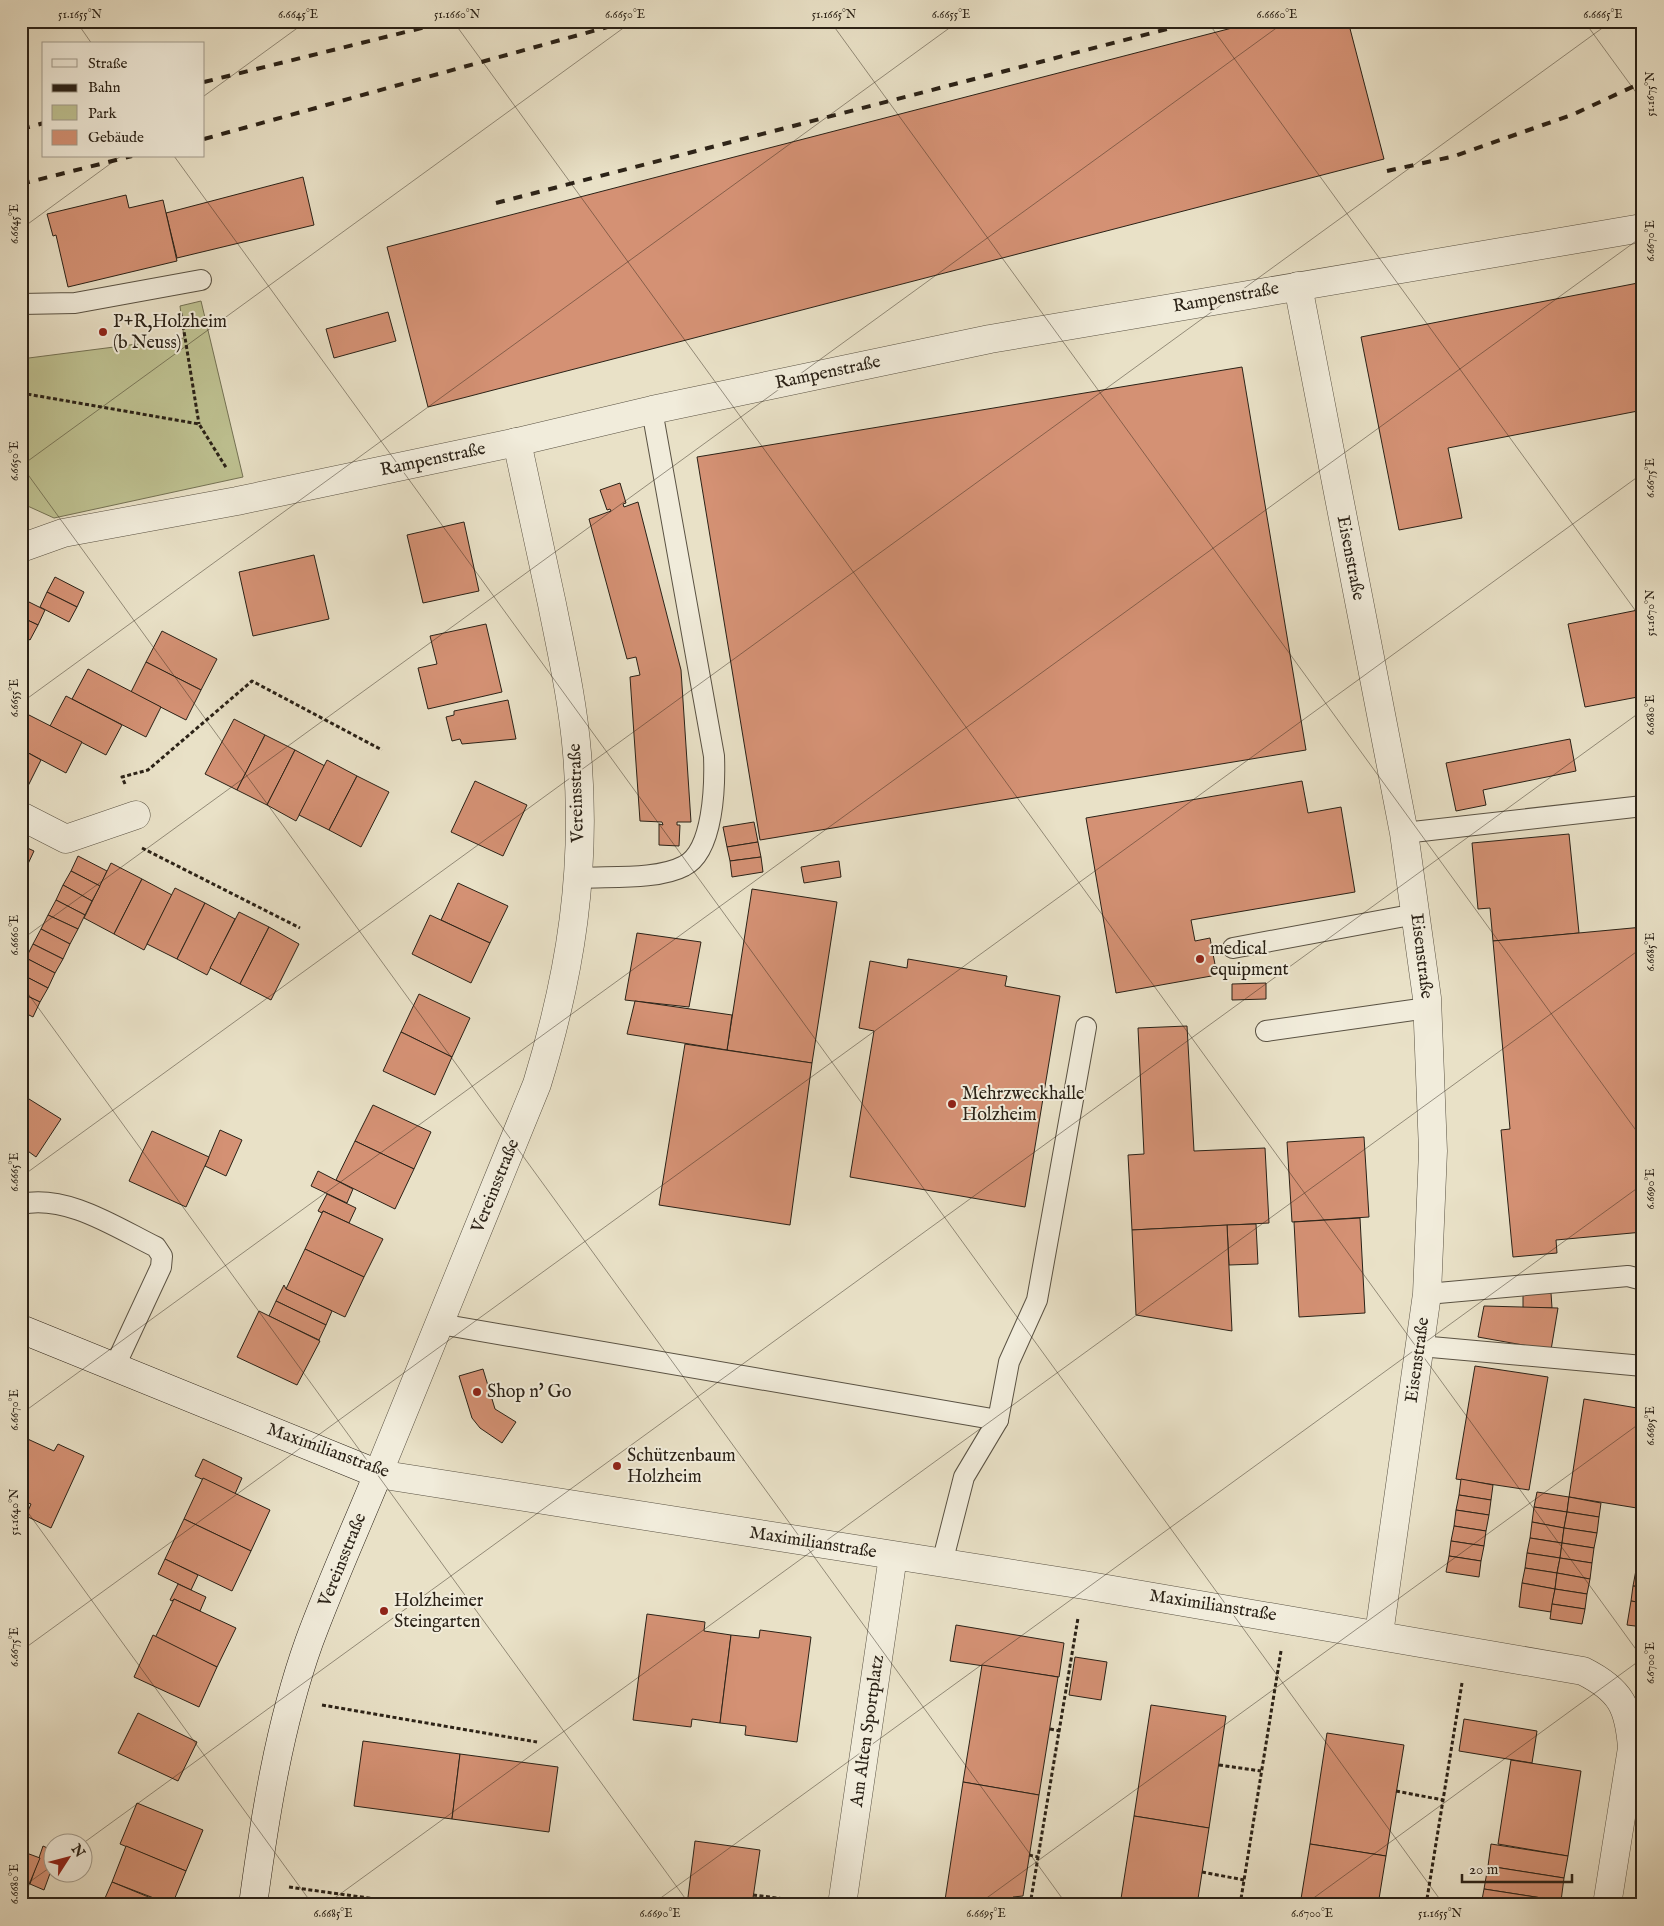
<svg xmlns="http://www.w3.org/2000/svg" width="1664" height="1926" font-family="'IM FELL English',serif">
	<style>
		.green { fill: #bec191; stroke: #747254 }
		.building { fill: #d49174; stroke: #2b2217 }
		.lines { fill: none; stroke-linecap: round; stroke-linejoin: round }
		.lane-casing { stroke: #5a5243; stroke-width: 22 }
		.street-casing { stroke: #5a5243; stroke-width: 29 }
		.secondary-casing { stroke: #2b2217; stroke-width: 29 }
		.path { stroke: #2b2217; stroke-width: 3; stroke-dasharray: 4 2.5; stroke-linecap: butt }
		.lane { stroke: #f1ecdb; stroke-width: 20 }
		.street { stroke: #f1ecdb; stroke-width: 28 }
		.secondary { stroke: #f1ecdb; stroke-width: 28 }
		.rail { stroke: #2b2217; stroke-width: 4; stroke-dasharray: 9 9; stroke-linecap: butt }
		.ticks { fill: none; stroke: #2b2217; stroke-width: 1; stroke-opacity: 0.45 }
		.poi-dot { fill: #8f2418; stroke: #f1ecdb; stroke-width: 2 }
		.labels { text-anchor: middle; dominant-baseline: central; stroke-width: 4; stroke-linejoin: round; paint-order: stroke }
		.street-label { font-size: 18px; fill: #2b2217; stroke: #f1ecdb }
		.poi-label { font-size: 18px; fill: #2b2217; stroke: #f1ecdb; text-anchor: start }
		.neatline { fill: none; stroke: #2b2217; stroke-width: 2 }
		.ticks-label { font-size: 12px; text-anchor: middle; fill: #2b2217 }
	</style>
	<rect width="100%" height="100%" fill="#e9e1c7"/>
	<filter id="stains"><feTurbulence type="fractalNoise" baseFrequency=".004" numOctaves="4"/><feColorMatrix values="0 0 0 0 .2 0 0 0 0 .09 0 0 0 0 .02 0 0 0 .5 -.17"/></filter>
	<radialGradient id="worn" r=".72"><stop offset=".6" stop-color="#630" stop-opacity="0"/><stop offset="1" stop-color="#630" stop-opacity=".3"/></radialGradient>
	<polygon class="green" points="201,301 243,477 54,518 21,503 21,359 184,338 180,306"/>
	<g class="building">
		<polygon points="1259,21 1348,21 1384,159 428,407 387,247"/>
		<polygon points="303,177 314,225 177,258 166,213"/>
		<polygon points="126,195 129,208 163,200 177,261 68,287 56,235 53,236 47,214"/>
		<polygon points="1643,282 1643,410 1448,448 1462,518 1399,530 1361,337"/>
		<polygon points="388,312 396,341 334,358 326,329"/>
		<polygon points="1242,367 1306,750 760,840 697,457"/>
		<polygon points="620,483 626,503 623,504 624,507 638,502 681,670 691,822 677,822 677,825 680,825 679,846 659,845 659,824 663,825 662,822 640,821 630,677 640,675 636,657 627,659 589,519 611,511 610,509 607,510 600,490"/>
		<polygon points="464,522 479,591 423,603 407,535"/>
		<polygon points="314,555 329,619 253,636 239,572"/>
		<polygon points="55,577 84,592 77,607 47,592"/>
		<polygon points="47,592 77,607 69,622 40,607"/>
		<polygon points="21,598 45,610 38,625 21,617"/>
		<polygon points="1643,609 1643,696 1585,707 1568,624"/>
		<polygon points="21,617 38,625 30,640 21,635"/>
		<polygon points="486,624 502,692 428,709 418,668 437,664 430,636"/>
		<polygon points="162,631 217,659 201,690 146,662"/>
		<polygon points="146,662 201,690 186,720 131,692"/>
		<polygon points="88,669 161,707 146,737 72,699"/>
		<polygon points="66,696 122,725 106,755 50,726"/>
		<polygon points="508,700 516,739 462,744 460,739 452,741 446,717 454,715 454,711"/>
		<polygon points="27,714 82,742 66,773 21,749 21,725"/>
		<polygon points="234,719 265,735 237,790 205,774"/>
		<polygon points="265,735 295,750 267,805 237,790"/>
		<polygon points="1570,739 1576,771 1483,790 1486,805 1456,811 1446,763"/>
		<polygon points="21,749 41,760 26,790 21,788"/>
		<polygon points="295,750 325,766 296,821 267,805"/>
		<polygon points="327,760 357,776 329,830 299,815"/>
		<polygon points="357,776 389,792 361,847 329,830"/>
		<polygon points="475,781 527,805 503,856 451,832"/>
		<polygon points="1302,781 1308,813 1341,807 1355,892 1191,920 1195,941 1210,938 1217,975 1116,993 1086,818"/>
		<polygon points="754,822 758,842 727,847 723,827"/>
		<polygon points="1569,834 1579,933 1493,941 1490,908 1478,909 1472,843"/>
		<polygon points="758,842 761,857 730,861 727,847"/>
		<polygon points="21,845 34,851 27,866 21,863"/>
		<polygon points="78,856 107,871 100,886 71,871"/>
		<polygon points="761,857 763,872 732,877 730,861"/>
		<polygon points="839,861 841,877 804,883 801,867"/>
		<polygon points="21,863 27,866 21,877"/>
		<polygon points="111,863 142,879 114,934 84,918"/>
		<polygon points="71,871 100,886 92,901 63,885"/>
		<polygon points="142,879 172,895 144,950 114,934"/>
		<polygon points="458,883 508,906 490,943 441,920"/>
		<polygon points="63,885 92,901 85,915 56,900"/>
		<polygon points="175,888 205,903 177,959 147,944"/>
		<polygon points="752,889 837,902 812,1063 727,1050"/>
		<polygon points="56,900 85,915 78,929 48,915"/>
		<polygon points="205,903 235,919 207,975 177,959"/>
		<polygon points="239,912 269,927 240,984 210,968"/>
		<polygon points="48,915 78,929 70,944 41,929"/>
		<polygon points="430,915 490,943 471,983 412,954"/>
		<polygon points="269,927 299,944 271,1000 240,984"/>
		<polygon points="1643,927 1643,1232 1556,1240 1557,1253 1513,1257 1501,1130 1510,1129 1493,941"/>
		<polygon points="41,929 70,944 63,959 33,944"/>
		<polygon points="637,933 701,942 689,1007 625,1000"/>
		<polygon points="33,944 63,959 55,973 26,958"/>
		<polygon points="26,958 55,973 48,988 21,974 21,967"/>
		<polygon points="908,959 1007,976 1005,986 1060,996 1025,1207 850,1177 874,1031 859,1028 870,961 907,968"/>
		<polygon points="21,974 48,988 40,1002 21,993"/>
		<polygon points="1266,983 1266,999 1232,1000 1232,984"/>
		<polygon points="21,993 40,1002 33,1017 21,1011"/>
		<polygon points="419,994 470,1018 452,1057 401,1032"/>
		<polygon points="635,1001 732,1015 727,1050 627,1034"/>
		<polygon points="1187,1026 1194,1151 1265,1148 1269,1223 1132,1230 1128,1155 1144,1154 1138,1028"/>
		<polygon points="401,1032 452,1057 435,1095 383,1071"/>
		<polygon points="685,1044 812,1063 790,1225 659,1205"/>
		<polygon points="21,1094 61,1119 36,1157 21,1146"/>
		<polygon points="373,1105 431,1132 414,1169 355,1141"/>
		<polygon points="220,1130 242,1140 226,1176 205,1166"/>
		<polygon points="152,1131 209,1157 186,1207 129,1181"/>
		<polygon points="1364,1137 1369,1217 1292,1222 1287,1142"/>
		<polygon points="355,1141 414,1169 395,1209 336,1180"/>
		<polygon points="318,1171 353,1189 347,1203 311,1186"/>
		<polygon points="327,1194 356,1208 349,1223 323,1211 322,1213 318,1211"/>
		<polygon points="323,1211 383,1239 364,1277 305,1249"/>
		<polygon points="1360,1218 1365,1313 1299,1317 1294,1222"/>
		<polygon points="1256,1224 1258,1264 1229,1265 1227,1225"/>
		<polygon points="1227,1225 1232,1331 1136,1315 1132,1230"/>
		<polygon points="305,1249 364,1277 345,1317 286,1289"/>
		<polygon points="284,1285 286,1289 332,1311 326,1325 276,1301"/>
		<polygon points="1523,1293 1551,1293 1552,1308 1523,1308"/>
		<polygon points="276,1301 326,1325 319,1340 269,1316"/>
		<polygon points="1484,1306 1558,1308 1551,1350 1478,1337"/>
		<polygon points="259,1311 320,1341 297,1385 237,1357"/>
		<polygon points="1475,1366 1548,1377 1529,1490 1456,1479"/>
		<polygon points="483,1369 495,1409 516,1422 502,1443 480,1428 472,1418 459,1376"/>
		<polygon points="1584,1399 1643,1409 1643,1509 1569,1497"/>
		<polygon points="21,1436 54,1451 58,1444 84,1456 51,1528 26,1516 31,1504 21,1500"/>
		<polygon points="203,1459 242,1478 235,1494 195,1476"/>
		<polygon points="203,1478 270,1510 251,1551 184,1519"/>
		<polygon points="1461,1479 1493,1485 1491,1500 1459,1495"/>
		<polygon points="1537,1492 1569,1497 1567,1512 1534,1507"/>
		<polygon points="1459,1495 1491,1500 1489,1515 1456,1510"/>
		<polygon points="1569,1497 1601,1503 1599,1517 1567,1512"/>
		<polygon points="1534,1507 1567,1512 1564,1528 1532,1522"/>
		<polygon points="1456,1510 1489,1515 1486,1531 1454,1526"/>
		<polygon points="1567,1512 1599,1517 1597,1533 1564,1528"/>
		<polygon points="184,1519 251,1551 232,1591 165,1559"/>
		<polygon points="1532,1522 1564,1528 1562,1543 1530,1538"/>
		<polygon points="1643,1525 1643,1540 1640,1540"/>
		<polygon points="1454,1526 1486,1531 1484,1546 1451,1541"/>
		<polygon points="1564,1528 1597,1533 1594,1548 1562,1543"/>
		<polygon points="1530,1538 1562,1543 1560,1558 1527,1553"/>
		<polygon points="1640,1540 1643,1540 1643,1556 1638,1555"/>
		<polygon points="1451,1541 1484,1546 1481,1561 1449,1556"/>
		<polygon points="1562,1543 1594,1548 1592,1563 1560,1558"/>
		<polygon points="1527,1553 1560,1558 1557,1573 1525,1568"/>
		<polygon points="1638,1555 1643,1556 1643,1571 1636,1570"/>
		<polygon points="1449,1556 1481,1561 1479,1577 1446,1572"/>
		<polygon points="1560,1558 1592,1563 1590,1579 1557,1573"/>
		<polygon points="165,1559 198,1575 191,1590 158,1574"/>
		<polygon points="1525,1568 1557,1573 1555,1589 1522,1583"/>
		<polygon points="1636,1570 1643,1571 1643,1587 1633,1586"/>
		<polygon points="1557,1573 1590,1579 1587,1594 1555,1589"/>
		<polygon points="1522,1583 1555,1589 1551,1612 1519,1607"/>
		<polygon points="178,1584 206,1597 200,1611 174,1599 172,1601 170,1600"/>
		<polygon points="1633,1586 1643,1587 1643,1603 1631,1601"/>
		<polygon points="1555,1589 1587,1594 1585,1609 1552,1604"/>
		<polygon points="174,1599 236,1628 217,1667 155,1638"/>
		<polygon points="1631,1601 1643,1603 1643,1627 1627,1625"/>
		<polygon points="1552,1604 1585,1609 1582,1624 1550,1619"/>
		<polygon points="647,1614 705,1622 704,1631 731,1635 720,1723 692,1719 691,1727 633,1720"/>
		<polygon points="956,1625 1064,1643 1059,1677 950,1661"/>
		<polygon points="760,1630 811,1637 797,1742 745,1735 746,1726 720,1723 731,1635 759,1638"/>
		<polygon points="153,1635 217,1667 199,1707 134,1677"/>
		<polygon points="1075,1657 1107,1662 1101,1700 1069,1695"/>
		<polygon points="982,1665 1058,1677 1039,1795 963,1782"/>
		<polygon points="1151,1705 1226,1716 1209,1828 1134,1816"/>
		<polygon points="138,1713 197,1742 178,1781 118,1753"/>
		<polygon points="1464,1719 1537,1731 1532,1763 1459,1751"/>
		<polygon points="1327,1733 1404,1745 1386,1856 1310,1844"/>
		<polygon points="363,1741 460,1754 452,1819 354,1806"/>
		<polygon points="460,1754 558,1767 549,1832 452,1819"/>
		<polygon points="1511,1760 1581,1771 1568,1856 1498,1844"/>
		<polygon points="963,1782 1039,1795 1023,1896 1013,1897 1011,1905 973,1905 945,1900"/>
		<polygon points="137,1803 203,1830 186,1871 120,1844"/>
		<polygon points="1134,1816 1209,1828 1197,1905 1120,1905"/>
		<polygon points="695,1841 760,1850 752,1905 687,1905"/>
		<polygon points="1310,1844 1386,1856 1378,1905 1300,1905"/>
		<polygon points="1491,1844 1568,1856 1564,1878 1488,1866"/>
		<polygon points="43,1846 52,1850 52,1868 44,1890 30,1884"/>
		<polygon points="126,1846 186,1871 172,1905 112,1882"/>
		<polygon points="21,1851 40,1858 21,1904"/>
		<polygon points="1488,1866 1564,1878 1561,1901 1484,1889"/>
		<polygon points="112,1882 168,1905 102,1905"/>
		<polygon points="1484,1889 1561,1901 1560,1905 1481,1905"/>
		<polygon points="945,1900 973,1905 944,1905"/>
	</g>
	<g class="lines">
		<defs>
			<g id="lane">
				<polyline points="21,304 75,303 201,280"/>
				<polyline points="1404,833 1643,806"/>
				<path d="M579,878C609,876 658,880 684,866C714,851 715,784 714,756L652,410"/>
				<polyline points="1233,948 1416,914"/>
				<polyline points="1266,1031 1427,1008"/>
				<path d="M21,1204C67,1194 117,1228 156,1247L162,1256L161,1267L114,1368"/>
				<polyline points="1427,1294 1628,1276 1643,1280"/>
				<polyline points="440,1324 998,1420"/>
				<polyline points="1420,1346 1643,1366"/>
				<polyline points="942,1563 964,1477 998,1420 1009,1362 1037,1300 1086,1027"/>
			</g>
			<g id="street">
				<polyline points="1298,286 1404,833 1427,998 1433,1151 1427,1294 1379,1634"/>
				<path d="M517,442C529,496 540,550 552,604C562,654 573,703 577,753C587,869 571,973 537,1084L378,1474L1084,1585L1583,1671C1621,1690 1629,1707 1632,1748L1607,1905"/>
				<polyline points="21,548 63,533 237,501 517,442 652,410 990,339 1642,228"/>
				<polyline points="21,816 66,839 136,815"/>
				<polyline points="842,1905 893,1556"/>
			</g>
			<path id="secondary" d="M21,1329L378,1474C355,1530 330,1585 309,1642C279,1726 265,1816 253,1905"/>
		</defs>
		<use href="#lane" class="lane-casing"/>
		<use href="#street" class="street-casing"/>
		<use href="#secondary" class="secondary-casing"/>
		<g class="path">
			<polyline points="181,313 199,424"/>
			<polyline points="21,393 199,424 227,469"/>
			<polyline points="125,784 122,777 148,770 252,681 382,750"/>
			<polyline points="142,848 300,928"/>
			<polyline points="322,1705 537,1742"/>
			<polyline points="1050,1729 1060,1731"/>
			<polyline points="1219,1765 1261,1771"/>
			<polyline points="1396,1791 1443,1800"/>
			<polyline points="1029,1855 1038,1857"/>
			<polyline points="1202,1872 1244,1880"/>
			<polyline points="289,1887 419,1905"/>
			<polyline points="753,1895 809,1902"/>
			<polyline points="1378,1904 1385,1905"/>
			<polyline points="1030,1905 1078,1618"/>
			<polyline points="1240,1905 1281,1651"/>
			<polyline points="1426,1905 1462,1683"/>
		</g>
		<use href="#lane" class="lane"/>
		<use href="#street" class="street"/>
		<use href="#secondary" class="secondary"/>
		<g class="rail">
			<polyline points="204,82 450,21"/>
			<polyline points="21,129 44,123"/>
			<polyline points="204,139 629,21"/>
			<polyline points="1387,171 1455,156 1574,114 1643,82"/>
			<polyline points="21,184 132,156"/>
			<polyline points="496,203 1198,21"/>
		</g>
	</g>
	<path class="ticks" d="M76,21L92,44M453,21L1643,1659M830,21L1643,1140M1207,21L1643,621M1584,21L1643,102M204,96L307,21M174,156L1444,1905M21,229L121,156M21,465L1067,1905M21,466L633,21M21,703L959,21M21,940L1286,21M21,984L690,1905M21,1177L1612,21M21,1414L1643,236M21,1503L313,1905M21,1651L1643,473M82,1844L1643,710M21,1888L52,1866M325,1905L1643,947M651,1905L1643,1184M977,1905L1643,1421M1304,1905L1643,1658M1630,1905L1643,1895"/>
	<g class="poi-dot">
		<circle cx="103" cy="332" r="5"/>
		<circle cx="1200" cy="959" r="5"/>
		<circle cx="952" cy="1104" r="5"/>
		<circle cx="477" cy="1392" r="5"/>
		<circle cx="617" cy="1466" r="5"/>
		<circle cx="384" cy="1611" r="5"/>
	</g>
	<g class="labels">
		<g class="street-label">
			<text transform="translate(1226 298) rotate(-10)">Rampenstraße</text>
			<text transform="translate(828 373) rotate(-12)">Rampenstraße</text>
			<text transform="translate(433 460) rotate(-12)">Rampenstraße</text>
			<text transform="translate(1350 558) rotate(79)">Eisenstraße</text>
			<text transform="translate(577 793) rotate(-92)">Vereinsstraße</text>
			<text transform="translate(1421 956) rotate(83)">Eisenstraße</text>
			<text transform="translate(496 1186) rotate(-68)">Vereinsstraße</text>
			<text transform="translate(1418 1360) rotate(-82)">Eisenstraße</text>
			<text transform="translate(328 1451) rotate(20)">Maximilianstraße</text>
			<text transform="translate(813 1543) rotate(9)">Maximilianstraße</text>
			<text transform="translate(343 1560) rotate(-68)">Vereinsstraße</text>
			<text transform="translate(1213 1606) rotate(9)">Maximilianstraße</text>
			<text transform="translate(868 1731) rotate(-82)">Am Alten Sportplatz</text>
		</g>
		<g class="poi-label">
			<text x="113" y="322">P+R,Holzheim<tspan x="113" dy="21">(b Neuss)</tspan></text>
			<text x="1210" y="949">medical<tspan x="1210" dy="21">equipment</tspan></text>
			<text x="962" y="1094">Mehrzweckhalle<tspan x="962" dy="21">Holzheim</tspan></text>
			<text x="487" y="1392">Shop n' Go</text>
			<text x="627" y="1456">Schützenbaum<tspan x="627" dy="21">Holzheim</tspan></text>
			<text x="394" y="1601">Holzheimer<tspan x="394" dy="21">Steingarten</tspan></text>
		</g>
	</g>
	<rect width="1664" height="1926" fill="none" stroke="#e9e1c7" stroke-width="55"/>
	<rect x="42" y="42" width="162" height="115" fill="#f1ecdb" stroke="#a29b8d"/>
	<rect x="52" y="59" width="25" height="8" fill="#f1ecdb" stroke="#a29b8d"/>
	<text x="88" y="68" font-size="15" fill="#2b2217">Straße</text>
	<rect x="52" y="84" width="25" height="8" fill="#2b2217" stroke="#a29b8d"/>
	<text x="88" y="92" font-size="15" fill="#2b2217">Bahn</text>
	<rect x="52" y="105" width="25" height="15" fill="#bec191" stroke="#a29b8d"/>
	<text x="88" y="118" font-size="15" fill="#2b2217">Park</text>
	<rect x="52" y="130" width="25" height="15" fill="#d49174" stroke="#a29b8d"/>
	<text x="88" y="142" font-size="15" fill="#2b2217">Gebäude</text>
	<g transform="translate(68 1858) rotate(54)"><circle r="24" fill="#f1ecdb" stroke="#a29b8d"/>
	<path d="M0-4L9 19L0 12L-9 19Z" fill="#8f2418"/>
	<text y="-8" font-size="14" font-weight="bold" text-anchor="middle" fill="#2b2217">N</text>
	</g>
	<path d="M1462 1874v8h110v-8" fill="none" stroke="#2b2217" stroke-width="2.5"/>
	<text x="1469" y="1874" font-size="15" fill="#2b2217" stroke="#f1ecdb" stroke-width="4" paint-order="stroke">20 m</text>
	<rect x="28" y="28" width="1608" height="1870" class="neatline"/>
	<g class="ticks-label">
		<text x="80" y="18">51.1655°N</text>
		<text x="298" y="18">6.6645°E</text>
		<text x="457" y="18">51.1660°N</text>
		<text x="625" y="18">6.6650°E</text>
		<text x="834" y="18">51.1665°N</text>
		<text x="951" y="18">6.6655°E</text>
		<text x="1277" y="18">6.6660°E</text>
		<text x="1603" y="18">6.6665°E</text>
		<text transform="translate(1650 94) rotate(-90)" y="4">51.1675°N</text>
		<text transform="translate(14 224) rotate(-90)" y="4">6.6645°E</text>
		<text transform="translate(1650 241) rotate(-90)" y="4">6.6670°E</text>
		<text transform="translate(14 461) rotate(-90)" y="4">6.6650°E</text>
		<text transform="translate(1650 478) rotate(-90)" y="4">6.6675°E</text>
		<text transform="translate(1650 613) rotate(-90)" y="4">51.1670°N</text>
		<text transform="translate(14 698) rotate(-90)" y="4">6.6655°E</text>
		<text transform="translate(1650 715) rotate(-90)" y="4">6.6680°E</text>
		<text transform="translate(14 935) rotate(-90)" y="4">6.6660°E</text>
		<text transform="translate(1650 952) rotate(-90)" y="4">6.6685°E</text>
		<text transform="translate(14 1172) rotate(-90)" y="4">6.6665°E</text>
		<text transform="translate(1650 1189) rotate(-90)" y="4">6.6690°E</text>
		<text transform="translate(14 1410) rotate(-90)" y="4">6.6670°E</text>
		<text transform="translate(1650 1426) rotate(-90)" y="4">6.6695°E</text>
		<text transform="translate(14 1512) rotate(-90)" y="4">51.1640°N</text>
		<text transform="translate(14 1647) rotate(-90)" y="4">6.6675°E</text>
		<text transform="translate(1650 1663) rotate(-90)" y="4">6.6700°E</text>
		<text transform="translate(14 1884) rotate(-90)" y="4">6.6680°E</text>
		<text x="333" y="1917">6.6685°E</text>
		<text x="660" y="1917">6.6690°E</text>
		<text x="986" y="1917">6.6695°E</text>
		<text x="1312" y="1917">6.6700°E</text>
		<text x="1440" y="1917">51.1655°N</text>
	</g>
	<rect width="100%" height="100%" filter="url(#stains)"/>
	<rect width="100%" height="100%" fill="url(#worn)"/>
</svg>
